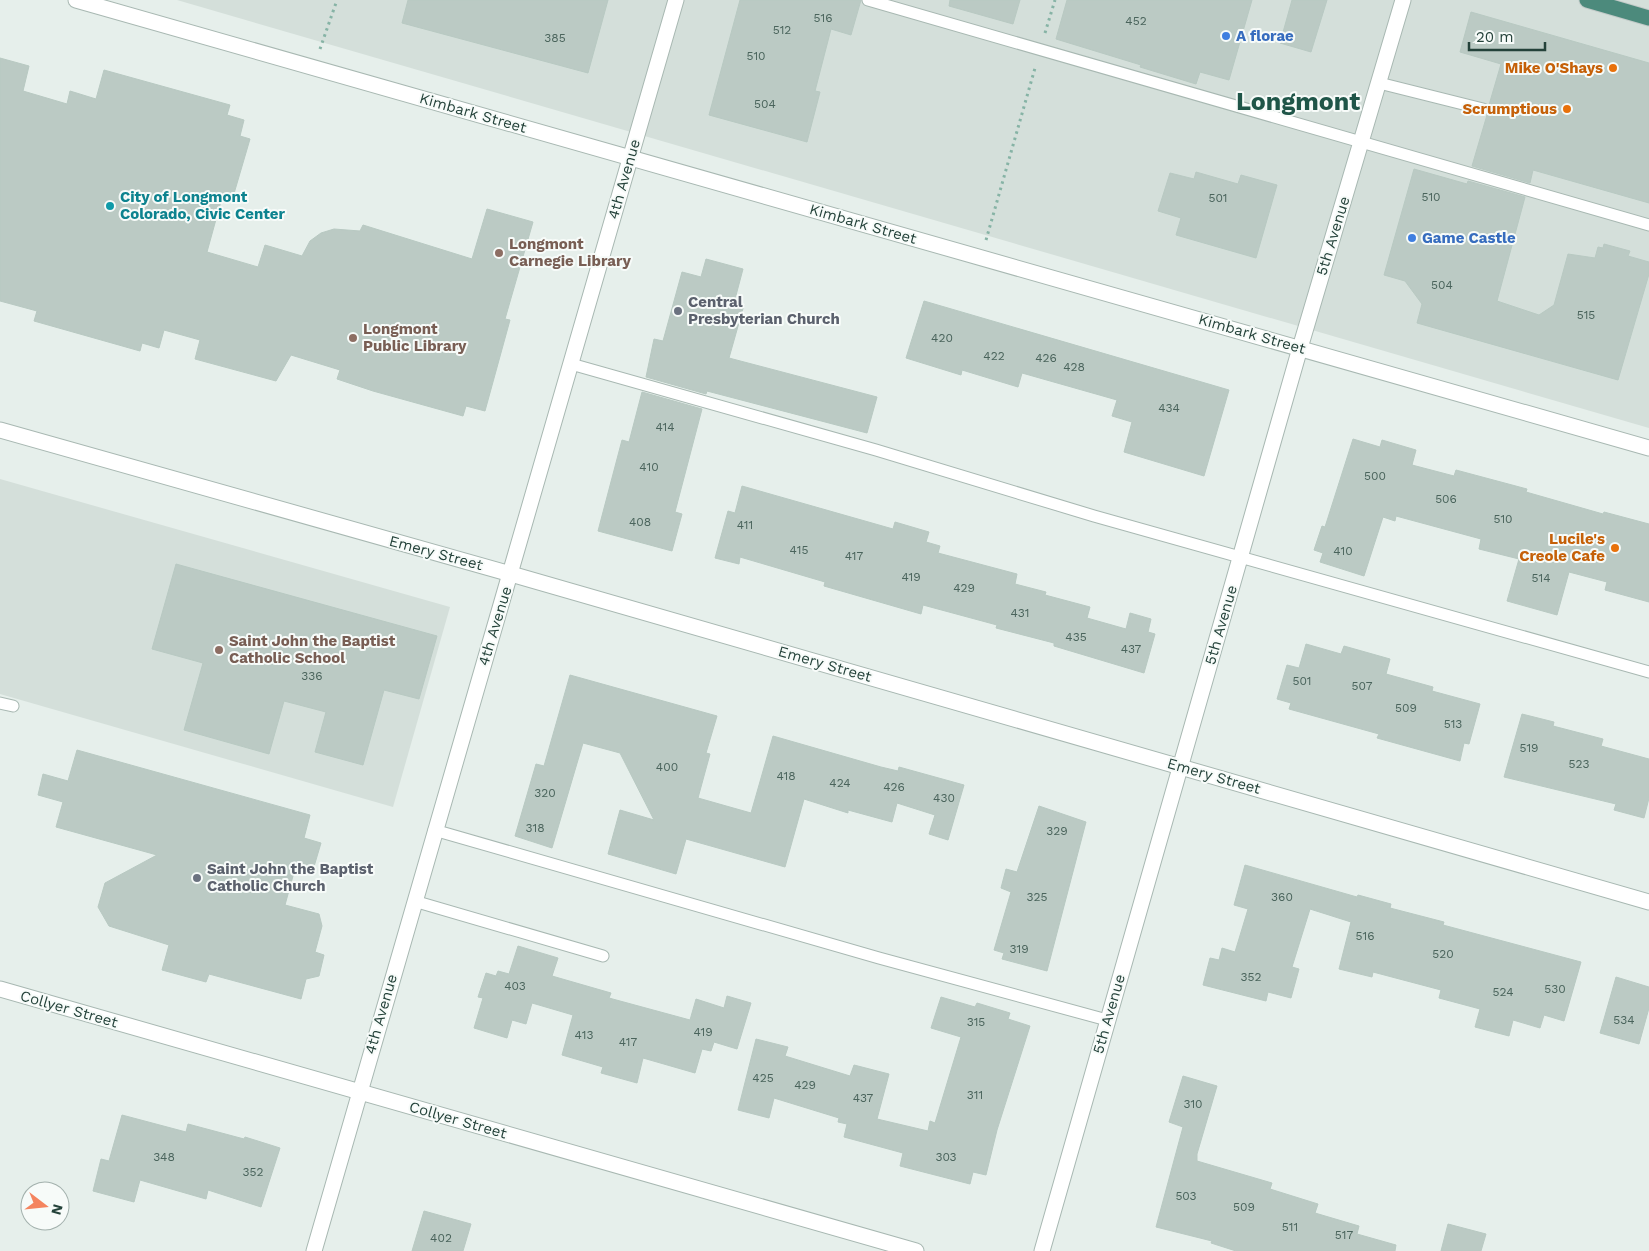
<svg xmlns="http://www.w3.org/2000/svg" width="1649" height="1251" font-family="'Work Sans',sans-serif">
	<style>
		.built { fill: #d4dfda }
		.building { fill: #bbcac4; stroke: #b8c9c2 }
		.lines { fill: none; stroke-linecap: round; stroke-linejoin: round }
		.service-casing { stroke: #a8b8b2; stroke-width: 13 }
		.minor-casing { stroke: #a8b8b2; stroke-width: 17 }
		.tertiary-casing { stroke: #a8b8b2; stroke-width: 17 }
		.trunk-casing { stroke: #c2cac8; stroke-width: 17 }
		.path { stroke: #86b3a5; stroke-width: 3; stroke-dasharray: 2.5 4; stroke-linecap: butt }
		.service { stroke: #fff; stroke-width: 11 }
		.minor { stroke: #fff; stroke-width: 15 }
		.tertiary { stroke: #fff; stroke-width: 15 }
		.trunk { stroke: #4c8a7c; stroke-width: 15 }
		.shop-dot { fill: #3f7fe0; stroke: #f7fbf9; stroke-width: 2 }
		.food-dot { fill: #e8710a; stroke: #f7fbf9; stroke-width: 2 }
		.culture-dot { fill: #0f9aa8; stroke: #f7fbf9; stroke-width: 2 }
		.education-dot { fill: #8d6e63; stroke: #f7fbf9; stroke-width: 2 }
		.worship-dot { fill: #6b7280; stroke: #f7fbf9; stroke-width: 2 }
		.labels { text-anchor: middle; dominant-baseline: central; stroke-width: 4; stroke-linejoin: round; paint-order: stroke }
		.number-label { font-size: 12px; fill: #4a645c }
		.shop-label { font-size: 15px; font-weight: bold; fill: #366cbe; stroke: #f7fbf9; text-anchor: start }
		.food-label { font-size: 15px; font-weight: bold; fill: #c56008; stroke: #f7fbf9; text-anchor: end }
		.street-label { font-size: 15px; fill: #24423a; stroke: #f7fbf9 }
		.culture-label { font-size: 15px; font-weight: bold; fill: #0d838f; stroke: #f7fbf9; text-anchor: start }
		.education-label { font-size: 15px; font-weight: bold; fill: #785e54; stroke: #f7fbf9; text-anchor: start }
		.worship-label { font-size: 15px; font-weight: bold; fill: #5b616d; stroke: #f7fbf9; text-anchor: start }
		.town-label { font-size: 25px; font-weight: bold; fill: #1f5548; stroke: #f7fbf9 }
	</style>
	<rect width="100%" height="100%" fill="#e6efeb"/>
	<g class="built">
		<polygon points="177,0 1649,0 1649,428"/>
		<polygon points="0,479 450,607 393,807 0,694"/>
	</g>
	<g class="building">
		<polygon points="408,0 608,0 588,73 402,23"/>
		<polygon points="740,0 861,0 851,35 831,29 815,91 820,92 807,142 709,115"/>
		<polygon points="950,0 1020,0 1013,24 949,6"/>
		<polygon points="1067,0 1252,0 1229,80 1200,72 1196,84 1140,67 1141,65 1056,39"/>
		<polygon points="1292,0 1327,0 1311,52 1280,43"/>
		<polygon points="1471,12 1649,63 1649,203 1533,170 1530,183 1472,166 1487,115 1490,111 1489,105 1501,64 1460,52"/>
		<polygon points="0,58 29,66 23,91 67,104 70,91 96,99 104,70 230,105 227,115 244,120 240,136 250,139 233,197 223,194 207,252 258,267 265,245 302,256 310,241 321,233 334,229 360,231 363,225 472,259 487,209 533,222 505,319 510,320 485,411 466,406 463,416 373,391 337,379 340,370 291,355 276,381 195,359 200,340 164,330 159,348 142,343 140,351 34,321 37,311 0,301"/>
		<polygon points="1414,169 1467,184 1468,181 1525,197 1497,301 1539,315 1554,305 1568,254 1595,258 1598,247 1603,248 1604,244 1630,251 1628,256 1649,262 1649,274 1618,380 1417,323 1422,304 1405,281 1384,275"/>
		<polygon points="1196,172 1238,184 1241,175 1277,185 1256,258 1176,235 1181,218 1158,211 1170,173 1194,179"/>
		<polygon points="706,259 743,269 734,303 744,305 729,358 877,397 867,433 707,391 706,394 646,377 654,339 663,341 682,272 701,277"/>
		<polygon points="924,301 1229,390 1204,476 1124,452 1132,422 1112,416 1117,400 1022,373 1018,387 962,370 961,375 906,358"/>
		<polygon points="642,392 702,409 675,512 682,514 672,551 598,531 622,440 629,442"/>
		<polygon points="1353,439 1380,447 1382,440 1416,450 1412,465 1454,476 1456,470 1527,489 1526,492 1603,514 1604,512 1649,524 1649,602 1605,590 1607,582 1569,572 1557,615 1507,601 1519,559 1479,549 1481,539 1396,516 1395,521 1383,517 1364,576 1320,562 1323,553 1314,550 1322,526 1325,527"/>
		<polygon points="742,486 893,529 895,522 929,532 926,542 940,546 938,553 1017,574 1015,584 1046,592 1045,595 1090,607 1087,618 1126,629 1130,613 1151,619 1148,632 1155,634 1144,673 1054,646 1054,643 996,628 997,625 923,605 921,614 824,586 825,582 740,557 739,564 715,558 728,511 735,513"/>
		<polygon points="176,564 437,636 419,699 384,690 363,765 315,752 326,712 284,701 269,754 184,730 203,663 152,649"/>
		<polygon points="1306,644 1341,654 1344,646 1390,659 1386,674 1433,687 1432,691 1480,704 1469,744 1464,743 1460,761 1377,738 1379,734 1289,709 1291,703 1277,699 1287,665 1299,668"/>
		<polygon points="570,675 717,716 706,753 710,754 698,798 751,813 773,736 881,767 898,771 899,767 964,785 948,840 929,834 935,815 897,803 892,822 848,810 848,813 804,799 785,867 686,839 676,874 608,854 620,810 654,820 620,753 583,743 552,848 515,836 536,764 544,766"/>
		<polygon points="1522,714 1554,722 1553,726 1603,739 1601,746 1649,759 1649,798 1644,818 1614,810 1616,804 1504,777"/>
		<polygon points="77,750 310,815 304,838 321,843 313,870 296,865 285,905 319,914 322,926 315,952 324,955 319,976 306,979 301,999 209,974 206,982 162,970 169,945 109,926 98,907 105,883 157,855 56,827 63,802 38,795 43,774 68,781"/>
		<polygon points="1039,806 1086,822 1047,971 1002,959 1004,953 994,950 1011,892 1001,888 1006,869 1017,872"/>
		<polygon points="1245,865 1357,897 1358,895 1391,904 1390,908 1444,922 1443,925 1581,962 1564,1021 1544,1015 1540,1028 1513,1020 1509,1036 1475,1027 1480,1009 1439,998 1441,990 1373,972 1372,977 1339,969 1351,922 1310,909 1292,967 1299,969 1291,998 1268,992 1266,1001 1203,985 1210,958 1219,960 1222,948 1235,952 1248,909 1234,905"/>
		<polygon points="518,946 558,958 552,976 611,993 609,998 690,1020 696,999 724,1008 727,996 751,1003 737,1049 714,1042 711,1051 702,1049 695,1073 643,1058 637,1083 601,1073 603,1067 562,1055 573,1015 532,1003 526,1024 512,1020 507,1038 474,1028 483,998 478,997 486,973 496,976 498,971 509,974"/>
		<polygon points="1616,977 1649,987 1649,1008 1639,1044 1600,1033"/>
		<polygon points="941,997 975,1007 977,1003 1010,1013 1008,1019 1030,1026 997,1130 986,1175 973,1172 970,1184 900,1166 903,1153 844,1137 847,1124 838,1122 839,1118 774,1098 769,1118 738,1110 756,1039 788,1047 785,1056 850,1076 854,1065 889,1074 877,1119 928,1131 930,1121 935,1123 961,1037 931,1028"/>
		<polygon points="1183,1076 1217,1086 1197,1154 1197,1161 1272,1183 1270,1189 1318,1204 1315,1213 1359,1226 1357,1234 1396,1245 1395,1251 1236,1251 1211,1243 1212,1241 1156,1227 1183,1127 1169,1122"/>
		<polygon points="122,1115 186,1132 188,1124 244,1139 245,1137 280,1148 261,1207 208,1190 206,1199 140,1180 134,1202 93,1191 101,1159 109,1161"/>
		<polygon points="424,1211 471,1224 463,1251 412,1251"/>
		<polygon points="1448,1224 1486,1234 1481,1251 1441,1251"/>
	</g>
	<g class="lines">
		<defs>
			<g id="service">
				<polyline points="868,0 1649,225"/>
				<polyline points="1379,83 1483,109"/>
				<polyline points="571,364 876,450 1094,516 1649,672"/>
				<polyline points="0,703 13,706"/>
				<polyline points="434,830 879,958 1107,1020"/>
				<polyline points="414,901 603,956"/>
			</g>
			<g id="minor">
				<polyline points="76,0 1649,448"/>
				<polyline points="0,430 511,574 1649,902"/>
				<polyline points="314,1251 676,0"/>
				<polyline points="1042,1251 1300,348 1403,0"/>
			</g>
			<polyline id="tertiary" points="0,989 916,1251"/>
			<polyline id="trunk" points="1587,0 1649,18"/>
		</defs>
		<use href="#service" class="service-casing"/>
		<use href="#minor" class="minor-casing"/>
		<use href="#tertiary" class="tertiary-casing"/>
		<use href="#trunk" class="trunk-casing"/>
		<g class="path">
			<polyline points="1045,33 1055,0"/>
			<polyline points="320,49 337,0"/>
			<polyline points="986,240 1035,68"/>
		</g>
		<use href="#service" class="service"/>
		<use href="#minor" class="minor"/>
		<use href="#tertiary" class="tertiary"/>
		<use href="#trunk" class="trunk"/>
	</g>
	<g class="shop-dot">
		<circle cx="1226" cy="36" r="5"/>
		<circle cx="1412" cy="238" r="5"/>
	</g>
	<g class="food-dot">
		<circle cx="1613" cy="68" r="5"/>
		<circle cx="1567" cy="109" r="5"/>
		<circle cx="1615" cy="548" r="5"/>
	</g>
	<circle class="culture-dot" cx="110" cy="206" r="5"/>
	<g class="education-dot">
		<circle cx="499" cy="253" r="5"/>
		<circle cx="353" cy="338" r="5"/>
		<circle cx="219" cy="650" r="5"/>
	</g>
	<g class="worship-dot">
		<circle cx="678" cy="311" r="5"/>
		<circle cx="197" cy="878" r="5"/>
	</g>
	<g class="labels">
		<g class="number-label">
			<text x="823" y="18">516</text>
			<text x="1136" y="21">452</text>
			<text x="782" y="30">512</text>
			<text x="555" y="38">385</text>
			<text x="756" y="56">510</text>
			<text x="765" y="104">504</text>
			<text x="1431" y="197">510</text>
			<text x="1218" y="198">501</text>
			<text x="1442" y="285">504</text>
			<text x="1586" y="315">515</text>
			<text x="942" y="338">420</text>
			<text x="994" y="356">422</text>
			<text x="1046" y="358">426</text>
			<text x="1074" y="367">428</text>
			<text x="1169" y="408">434</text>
			<text x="665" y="427">414</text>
			<text x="649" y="467">410</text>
			<text x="1375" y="476">500</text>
			<text x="1446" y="499">506</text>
			<text x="1503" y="519">510</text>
			<text x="640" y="522">408</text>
			<text x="745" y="525">411</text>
			<text x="799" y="550">415</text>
			<text x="1343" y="551">410</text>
			<text x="854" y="556">417</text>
			<text x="911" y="577">419</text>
			<text x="1541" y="578">514</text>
			<text x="964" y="588">429</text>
			<text x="1020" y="613">431</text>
			<text x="1076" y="637">435</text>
			<text x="1131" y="649">437</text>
			<text x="312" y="676">336</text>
			<text x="1302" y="681">501</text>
			<text x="1362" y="686">507</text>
			<text x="1406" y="708">509</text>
			<text x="1453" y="724">513</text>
			<text x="1529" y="748">519</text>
			<text x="1579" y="764">523</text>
			<text x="667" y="767">400</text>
			<text x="786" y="776">418</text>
			<text x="840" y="783">424</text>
			<text x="894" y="787">426</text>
			<text x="545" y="793">320</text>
			<text x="944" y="798">430</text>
			<text x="535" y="828">318</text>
			<text x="1057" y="831">329</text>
			<text x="1037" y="897">325</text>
			<text x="1282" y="897">360</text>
			<text x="1365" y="936">516</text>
			<text x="1019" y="949">319</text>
			<text x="1443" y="954">520</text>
			<text x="1251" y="977">352</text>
			<text x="515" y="986">403</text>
			<text x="1555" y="989">530</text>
			<text x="1503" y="992">524</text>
			<text x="1624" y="1020">534</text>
			<text x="976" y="1022">315</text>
			<text x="703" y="1032">419</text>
			<text x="584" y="1035">413</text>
			<text x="628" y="1042">417</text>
			<text x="763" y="1078">425</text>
			<text x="805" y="1085">429</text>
			<text x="975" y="1095">311</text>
			<text x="863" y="1098">437</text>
			<text x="1193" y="1104">310</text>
			<text x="164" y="1157">348</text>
			<text x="946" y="1157">303</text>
			<text x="253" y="1172">352</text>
			<text x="1186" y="1196">503</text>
			<text x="1244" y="1207">509</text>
			<text x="1290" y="1227">511</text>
			<text x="1344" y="1235">517</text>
			<text x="441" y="1238">402</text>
		</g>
		<g class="shop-label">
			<text x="1236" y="36">A florae</text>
			<text x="1422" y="238">Game Castle</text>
		</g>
		<g class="food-label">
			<text x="1603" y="68">Mike O'Shays</text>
			<text x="1557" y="109">Scrumptious</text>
			<text x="1605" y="539">Lucile's<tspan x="1605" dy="17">Creole Cafe</tspan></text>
		</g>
		<g class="street-label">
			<text transform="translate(473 113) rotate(16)">Kimbark Street</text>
			<text transform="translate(624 179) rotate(-74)">4th Avenue</text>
			<text transform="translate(863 224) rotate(16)">Kimbark Street</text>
			<text transform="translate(1333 236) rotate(-73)">5th Avenue</text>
			<text transform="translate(1252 334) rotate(16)">Kimbark Street</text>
			<text transform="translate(436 553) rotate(15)">Emery Street</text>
			<text transform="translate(1221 625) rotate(-74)">5th Avenue</text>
			<text transform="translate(495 626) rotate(-73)">4th Avenue</text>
			<text transform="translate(825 664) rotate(16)">Emery Street</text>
			<text transform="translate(1214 776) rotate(16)">Emery Street</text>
			<text transform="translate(69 1009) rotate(16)">Collyer Street</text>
			<text transform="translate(381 1014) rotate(-74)">4th Avenue</text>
			<text transform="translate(1109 1014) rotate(-74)">5th Avenue</text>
			<text transform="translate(458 1120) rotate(16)">Collyer Street</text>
		</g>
		<g class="culture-label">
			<text x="120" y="197">City of Longmont<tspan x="120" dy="17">Colorado, Civic Center</tspan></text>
		</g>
		<g class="education-label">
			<text x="509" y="244">Longmont<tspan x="509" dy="17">Carnegie Library</tspan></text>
			<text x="363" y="329">Longmont<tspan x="363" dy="17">Public Library</tspan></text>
			<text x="229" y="641">Saint John the Baptist<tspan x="229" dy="17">Catholic School</tspan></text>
		</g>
		<g class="worship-label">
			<text x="688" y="302">Central<tspan x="688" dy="17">Presbyterian Church</tspan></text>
			<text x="207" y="869">Saint John the Baptist<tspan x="207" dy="17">Catholic Church</tspan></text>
		</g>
		<g class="town-label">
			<text x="1298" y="101">Longmont</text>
		</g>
	</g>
	<g transform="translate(45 1206) rotate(106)"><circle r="24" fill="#f7fbf9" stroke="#a3b1ad"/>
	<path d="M0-4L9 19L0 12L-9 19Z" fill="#f4845f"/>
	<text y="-8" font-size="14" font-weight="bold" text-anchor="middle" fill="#24423a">N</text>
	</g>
	<path d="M1469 42v8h76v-8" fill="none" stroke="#24423a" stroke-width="2.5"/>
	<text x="1476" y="42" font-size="15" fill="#24423a" stroke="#f7fbf9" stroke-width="4" paint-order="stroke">20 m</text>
</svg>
